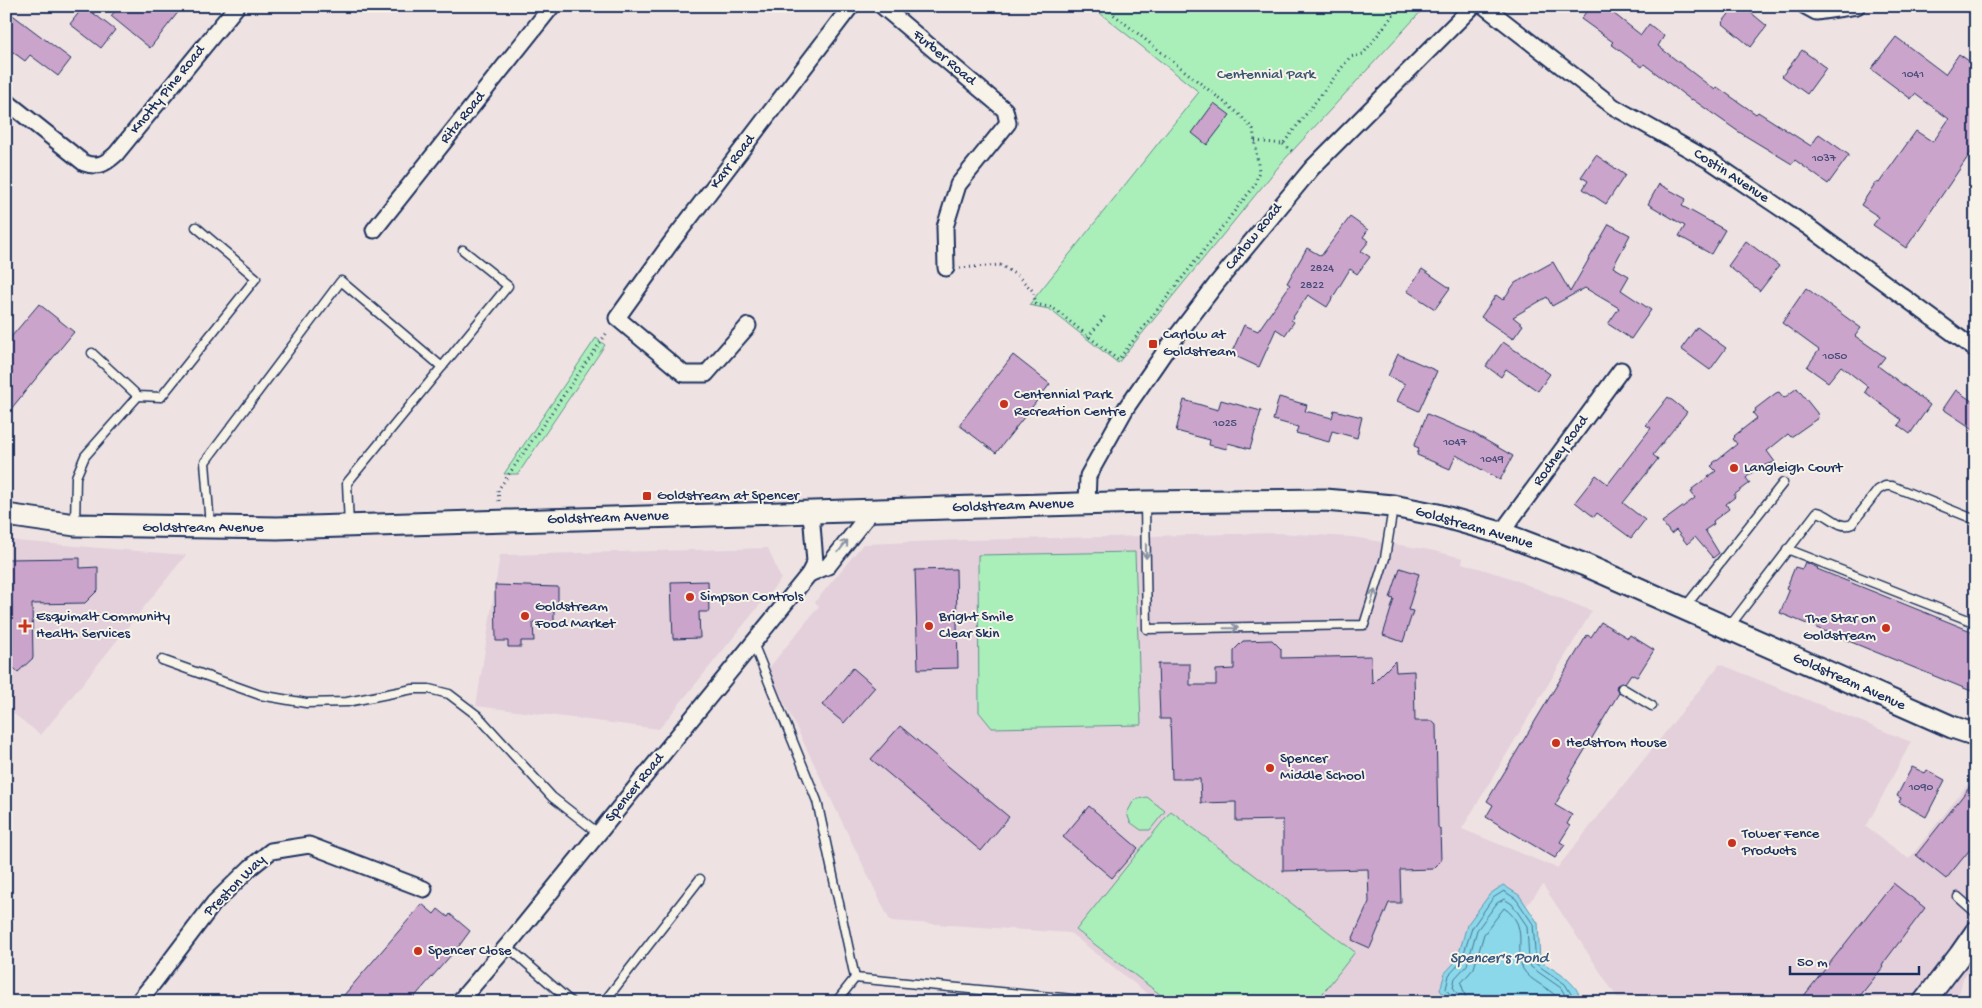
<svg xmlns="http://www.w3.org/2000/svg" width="1982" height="1008" font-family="'Gochi Hand',sans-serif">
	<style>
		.built { fill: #e4d0db }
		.green { fill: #aaefba; stroke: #628f8c }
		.water { fill: #8ad8e9; stroke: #5e94b1 }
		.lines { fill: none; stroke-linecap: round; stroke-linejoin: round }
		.shore { stroke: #477396; stroke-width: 1 }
		.building { fill: #cba4cb; stroke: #1b2f5e }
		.lane-casing { stroke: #1b2f5e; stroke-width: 11 }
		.street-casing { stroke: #1b2f5e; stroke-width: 19 }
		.secondary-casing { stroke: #1b2f5e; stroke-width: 25 }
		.path { stroke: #1b2f5e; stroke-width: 3; stroke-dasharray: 1 4; stroke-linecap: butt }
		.lane { stroke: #f7f3e8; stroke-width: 8 }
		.street { stroke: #f7f3e8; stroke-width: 15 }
		.secondary { stroke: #f7f3e8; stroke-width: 21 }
		.oneway { stroke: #8991a3 }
		.poi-dot { fill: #c8321e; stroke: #f7f3e8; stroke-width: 2 }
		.labels { text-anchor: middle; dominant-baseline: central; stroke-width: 4; stroke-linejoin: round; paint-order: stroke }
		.number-label { font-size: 12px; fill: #474c79 }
		.street-label { font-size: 15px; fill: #1b2f5e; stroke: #f7f3e8 }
		.park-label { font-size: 15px; fill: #385570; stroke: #f7f3e8 }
		.poi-label { font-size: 15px; fill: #1b2f5e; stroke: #f7f3e8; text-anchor: start }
		.water-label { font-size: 16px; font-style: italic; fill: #375981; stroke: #f7f3e8 }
	</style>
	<rect width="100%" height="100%" fill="#eee3e2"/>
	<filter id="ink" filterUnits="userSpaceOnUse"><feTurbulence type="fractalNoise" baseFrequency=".02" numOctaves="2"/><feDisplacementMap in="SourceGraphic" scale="10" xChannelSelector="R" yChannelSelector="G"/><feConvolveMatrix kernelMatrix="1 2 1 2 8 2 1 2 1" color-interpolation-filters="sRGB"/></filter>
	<g filter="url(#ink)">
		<g class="built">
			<polygon points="1278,533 1353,537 1430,550 1463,558 1462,563 1508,577 1592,611 1462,829 1557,868 1720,664 1911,742 1866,827 1909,859 1976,774 1976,962 1963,978 1957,1002 1620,1002 1543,885 1450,1002 1158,1002 1070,933 890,921 768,669 819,606 815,602 863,544 964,540"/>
			<polygon points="6,538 16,541 186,555 41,735 6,708"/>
			<polygon points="768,548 781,579 659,729 476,706 500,555"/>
		</g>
		<g class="green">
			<polygon points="1091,6 1426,6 1284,160 1118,363 1049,309 1029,305 1199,92"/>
			<polygon points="596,338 605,345 518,474 504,474"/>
			<polygon points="1135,552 1141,725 992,728 979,712 978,555"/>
			<polygon points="1147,797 1165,811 1150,830 1141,830 1130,822 1127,813 1134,800"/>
			<polygon points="1171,811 1355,952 1316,1002 1170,1002 1076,930"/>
		</g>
		<path class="water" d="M1503,885L1519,895L1538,923L1540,961C1555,971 1579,982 1581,1002H1450L1440,990L1445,973L1457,960L1467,925L1490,894Z"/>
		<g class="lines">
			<g class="shore">
				<polyline points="1453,1002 1452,997 1446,989 1449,975 1461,962 1472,928 1493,898 1504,891 1516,899 1533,924 1536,964 1565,984 1576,1002"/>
				<polyline points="1459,1002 1458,995 1453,987 1455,978 1467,965 1477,930 1497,903 1504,899 1512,904 1527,926 1529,961 1531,967 1561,988 1569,1002"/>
				<path d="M1467,1002L1461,983L1474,968L1484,934L1504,908C1530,926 1514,948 1523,969C1530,982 1552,988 1561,1002"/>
			</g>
		</g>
		<g class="building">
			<polygon points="84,6 115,30 101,48 70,24"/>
			<polygon points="119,6 183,6 150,48 111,16"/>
			<polygon points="1590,6 1604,6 1641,35 1649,24 1664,36 1658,46 1715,90 1717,87 1756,114 1758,112 1811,146 1819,134 1849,155 1828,184 1795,160 1792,164 1739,132 1692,99 1691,100 1644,64 1642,67 1611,44 1613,42 1581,19"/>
			<polygon points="1735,6 1743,6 1767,26 1751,47 1722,23"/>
			<polygon points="6,10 71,59 58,76 30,55 25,61 6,47"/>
			<polygon points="1896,37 1945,74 1959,54 1976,66 1976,145 1906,248 1873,225 1879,217 1861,205 1876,182 1879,183 1916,131 1933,142 1949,119 1915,94 1911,99 1871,69"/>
			<polygon points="1802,50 1826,68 1807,94 1782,76"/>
			<polygon points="1214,103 1230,115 1207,145 1192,133"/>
			<polygon points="1596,155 1625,175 1606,204 1583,189 1588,181 1581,177"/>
			<polygon points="1659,184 1686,199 1682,206 1725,230 1711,254 1679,236 1685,226 1648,204"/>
			<polygon points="1350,217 1368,230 1363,237 1369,241 1361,251 1370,257 1357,274 1350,269 1327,307 1308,295 1291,320 1294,322 1285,335 1276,329 1259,367 1231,354 1244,325 1258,331 1290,285 1287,283 1307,248 1321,256"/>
			<polygon points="1609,224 1630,235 1613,267 1629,276 1621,290 1651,310 1631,339 1608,324 1619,308 1585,288 1552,306 1547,297 1513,317 1523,325 1513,339 1481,317 1496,295 1503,300 1515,283 1553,262 1570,292"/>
			<polygon points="1746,241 1779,266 1760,291 1728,266"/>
			<polygon points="1422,269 1450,288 1435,309 1407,291"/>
			<polygon points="1806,288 1861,328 1855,336 1885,357 1878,366 1930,405 1910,434 1898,425 1902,420 1865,392 1868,387 1841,366 1828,382 1807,367 1819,350 1782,323"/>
			<polygon points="39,304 74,332 6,415 6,343"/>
			<polygon points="1697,327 1726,348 1710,370 1681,349"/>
			<polygon points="1503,342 1550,374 1538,391 1506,369 1501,377 1486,366"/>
			<polygon points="1398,354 1437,371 1419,411 1397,401 1405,384 1388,376"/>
			<polygon points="1013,355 1050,384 996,453 959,425"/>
			<polygon points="1797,388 1817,413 1818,418 1791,437 1788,434 1767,451 1775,462 1757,468 1746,478 1750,483 1734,495 1735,497 1726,504 1729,509 1713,521 1714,524 1705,530 1719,553 1713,558 1695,537 1687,544 1676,530 1671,534 1662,522 1695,498 1691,492 1693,491 1692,489 1716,471 1711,466 1714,464 1713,463 1737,444 1733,439 1735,437 1734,436 1757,418 1753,413 1756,411 1755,409 1776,393 1779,392 1784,398"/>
			<polygon points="1956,390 1976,404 1976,431 1943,409"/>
			<polygon points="1279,397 1307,405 1305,411 1332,418 1334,410 1362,417 1357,438 1332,431 1329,442 1296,433 1298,427 1273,420"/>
			<polygon points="1668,397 1687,412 1653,455 1658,459 1623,503 1645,520 1631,538 1597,513 1594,517 1575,502 1596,475 1608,484 1651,428 1646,425"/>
			<polygon points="1184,400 1218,410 1221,400 1261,411 1250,449 1228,443 1227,449 1209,445 1210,440 1176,431"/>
			<polygon points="1427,414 1473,433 1513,456 1500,480 1456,455 1450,469 1417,455 1419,448 1414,446"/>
			<polygon points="80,558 80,568 98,567 98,590 85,603 32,604 33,658 18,672 6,661 6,559"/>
			<polygon points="1805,562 1818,568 1817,569 1971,631 1970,632 1976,635 1976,693 1780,613 1789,591 1786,589 1795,567 1802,569"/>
			<polygon points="1400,568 1419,574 1408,610 1413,611 1403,642 1383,635 1394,599 1390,598"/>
			<polygon points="956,569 958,668 918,669 915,570"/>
			<polygon points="708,581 709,612 699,612 700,638 673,639 671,582"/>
			<polygon points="495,585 558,587 558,609 554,609 554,622 533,622 534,641 521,641 521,647 508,647 508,641 496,641"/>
			<polygon points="1601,622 1628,638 1630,635 1654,650 1637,677 1631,674 1625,683 1617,685 1616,688 1619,693 1568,778 1570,779 1555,805 1572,815 1567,824 1570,826 1560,842 1565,845 1555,858 1486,817 1493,805 1487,801 1587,635 1591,637"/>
			<polygon points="1272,640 1281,649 1281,658 1371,656 1372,684 1395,661 1396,672 1414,671 1415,721 1432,721 1436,725 1438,827 1440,829 1441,861 1433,869 1400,870 1401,903 1389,903 1370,948 1352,940 1369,902 1368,869 1283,871 1283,820 1236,821 1236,802 1201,803 1200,779 1172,779 1170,719 1160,719 1158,664 1190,664 1190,685 1216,685 1216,670 1234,669 1234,650 1243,641"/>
			<polygon points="853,668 875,687 844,723 822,705"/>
			<polygon points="900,726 1009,817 981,851 871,759"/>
			<polygon points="1912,767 1925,773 1927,770 1945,780 1926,817 1899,802 1901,798 1897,796"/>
			<polygon points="1976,779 1976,842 1946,879 1916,855"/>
			<polygon points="1089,806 1138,848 1112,878 1063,837"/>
			<polygon points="1893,883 1925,908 1885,961 1882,966 1883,967 1855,1002 1799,1002"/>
			<polygon points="422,904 434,914 438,909 448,917 450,914 470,931 459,946 410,1002 338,1002"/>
		</g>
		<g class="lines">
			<defs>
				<g id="lane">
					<polyline points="92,353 138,396 161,397 256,278 196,227"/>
					<polyline points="1145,504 1147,629 1364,625 1385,558 1393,508"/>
					<polyline points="75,524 76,477 85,456 138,396"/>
					<polyline points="349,525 347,483 508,286 463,250"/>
					<polyline points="210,526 205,462 341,281 442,367"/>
					<polyline points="1787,549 1976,623"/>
					<polyline points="1685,607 1783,483"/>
					<path d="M1729,627L1817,512C1830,514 1839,530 1852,524L1878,490L1885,486H1892L1976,520"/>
					<polyline points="753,643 817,801 855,978 836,1002"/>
					<polyline points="162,660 260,695 306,703 347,702 413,689 429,689 449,694 478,716 552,797 598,833"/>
					<polyline points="1622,688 1652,706"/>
					<polyline points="1958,897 1976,913"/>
					<polyline points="507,946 571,1002"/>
					<polyline points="855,978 1073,999"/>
					<polyline points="604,1002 700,879"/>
				</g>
				<g id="street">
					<polyline points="882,6 1005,110 1008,123 958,185 945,227 946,268"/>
					<polyline points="1484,6 1614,107 1712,162 1807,226 1976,350"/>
					<polyline points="1805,6 1816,12 1857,6"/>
					<path d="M6,101L84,163C98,168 105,164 116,154L237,6"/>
					<polyline points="374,230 552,6"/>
					<polyline points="748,326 706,374 684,374 617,318 670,244 851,6"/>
					<polyline points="1087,504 1088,476 1126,408 1166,350 1217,283 1312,168 1473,6"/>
					<polyline points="1501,533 1621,370"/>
					<polyline points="809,574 828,566 872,510"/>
					<polyline points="138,1002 155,981 214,903 251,867 271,851 309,845 424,889"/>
					<polyline points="459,1002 507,946 809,574 815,562 811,512"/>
				</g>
				<g id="secondary">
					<polyline points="6,515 75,525 277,528 1145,502 1325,500 1393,506 1438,515 1501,533 1585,565 1952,727 1976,735"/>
					<polyline points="1924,1002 1960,955 1976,932"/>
				</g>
			</defs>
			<use href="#lane" class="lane-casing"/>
			<use href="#street" class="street-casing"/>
			<use href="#secondary" class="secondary-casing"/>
			<g class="path">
				<polyline points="1255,141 1283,144 1350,57 1363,54 1400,6"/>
				<polyline points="1283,144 1292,151"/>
				<polyline points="960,268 1000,265 1018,276 1033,291 1036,304 1053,308 1118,360 1255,185 1259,171 1253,129 1239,114 1103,6"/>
				<polyline points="1088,337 1105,316"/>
				<polyline points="499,501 498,490 608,331"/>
			</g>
			<use href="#lane" class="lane"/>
			<use href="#street" class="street"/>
			<use href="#secondary" class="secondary"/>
		</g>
		<defs><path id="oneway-shaft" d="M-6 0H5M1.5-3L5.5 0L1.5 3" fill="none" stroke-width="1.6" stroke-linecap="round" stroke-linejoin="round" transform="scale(1.25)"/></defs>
		<g class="oneway">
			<use href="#oneway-shaft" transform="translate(843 546) rotate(-52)"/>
			<use href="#oneway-shaft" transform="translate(1146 551) rotate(89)"/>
			<use href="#oneway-shaft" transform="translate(1373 597) rotate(-73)"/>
			<use href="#oneway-shaft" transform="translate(1231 628) rotate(-1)"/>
		</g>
	</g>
	<g class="poi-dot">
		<rect x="1148" y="339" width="10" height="10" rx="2.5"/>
		<circle cx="1004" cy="404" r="5"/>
		<circle cx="1734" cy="468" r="5"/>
		<rect x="642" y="491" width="10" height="10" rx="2.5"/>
		<circle cx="690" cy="597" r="5"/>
		<circle cx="525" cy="616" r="5"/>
		<path d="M22.5 618.5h5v5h5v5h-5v5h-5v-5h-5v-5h5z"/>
		<circle cx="929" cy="626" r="5"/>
		<circle cx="1886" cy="628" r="5"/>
		<circle cx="1556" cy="743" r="5"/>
		<circle cx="1270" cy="768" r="5"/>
		<circle cx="1732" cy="843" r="5"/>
		<circle cx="418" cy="951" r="5"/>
	</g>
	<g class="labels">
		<g class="number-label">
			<text x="1913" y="75">1041</text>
			<text x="1824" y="159">1037</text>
			<text x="1322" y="269">2824</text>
			<text x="1312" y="286">2822</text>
			<text x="1835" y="357">1050</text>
			<text x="1225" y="424">1025</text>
			<text x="1455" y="443">1047</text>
			<text x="1492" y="460">1049</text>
			<text x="1921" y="788">1090</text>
		</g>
		<g class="street-label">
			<text transform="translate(944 58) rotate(40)">Furber Road</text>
			<text transform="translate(168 90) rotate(-51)">Knotty Pine Road</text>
			<text transform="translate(463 118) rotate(-51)">Rita Road</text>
			<text transform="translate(733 162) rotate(-53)">Karr Road</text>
			<text transform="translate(1731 176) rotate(33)">Costin Avenue</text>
			<text transform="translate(1254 237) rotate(-51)">Carlow Road</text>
			<text transform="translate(1561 451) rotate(-54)">Rodney Road</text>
			<text transform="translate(1013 506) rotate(-2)">Goldstream Avenue</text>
			<text transform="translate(608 518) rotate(-2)">Goldstream Avenue</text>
			<text x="203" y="528">Goldstream Avenue</text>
			<text transform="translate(1474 528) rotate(16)">Goldstream Avenue</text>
			<text transform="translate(1849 682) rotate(24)">Goldstream Avenue</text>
			<text transform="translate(635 788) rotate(-51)">Spencer Road</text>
			<text transform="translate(235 886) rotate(-45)">Preston Way</text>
		</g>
		<g class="park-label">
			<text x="1266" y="75">Centennial Park</text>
		</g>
		<g class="poi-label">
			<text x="1163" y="335">Carlow at<tspan x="1163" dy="17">Goldstream</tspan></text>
			<text x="1014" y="395">Centennial Park<tspan x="1014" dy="17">Recreation Centre</tspan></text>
			<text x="1744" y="468">Langleigh Court</text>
			<text x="657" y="496">Goldstream at Spencer</text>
			<text x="700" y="597">Simpson Controls</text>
			<text x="535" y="607">Goldstream<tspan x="535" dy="17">Food Market</tspan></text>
			<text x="36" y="617">Esquimalt Community<tspan x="36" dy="17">Health Services</tspan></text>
			<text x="939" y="617">Bright Smile<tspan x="939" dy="17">Clear Skin</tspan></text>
			<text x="1876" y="619" text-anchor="end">The Star on<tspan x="1876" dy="17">Goldstream</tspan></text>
			<text x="1566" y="743">Hedstrom House</text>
			<text x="1280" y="759">Spencer<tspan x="1280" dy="17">Middle School</tspan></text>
			<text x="1742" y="834">Tower Fence<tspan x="1742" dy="17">Products</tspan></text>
			<text x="428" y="951">Spencer Close</text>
		</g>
		<g class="water-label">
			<text x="1499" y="959">Spencer's Pond</text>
		</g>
	</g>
	<rect width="1982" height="1008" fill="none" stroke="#f7f3e8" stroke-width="25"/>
	<rect x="12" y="12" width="1957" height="983" fill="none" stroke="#1b2f5e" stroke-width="2" filter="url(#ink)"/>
	<path d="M1790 966v8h129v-8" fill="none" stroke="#1b2f5e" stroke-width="2.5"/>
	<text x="1797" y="966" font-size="15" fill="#1b2f5e" stroke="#f7f3e8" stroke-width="4" paint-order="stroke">50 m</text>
</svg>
